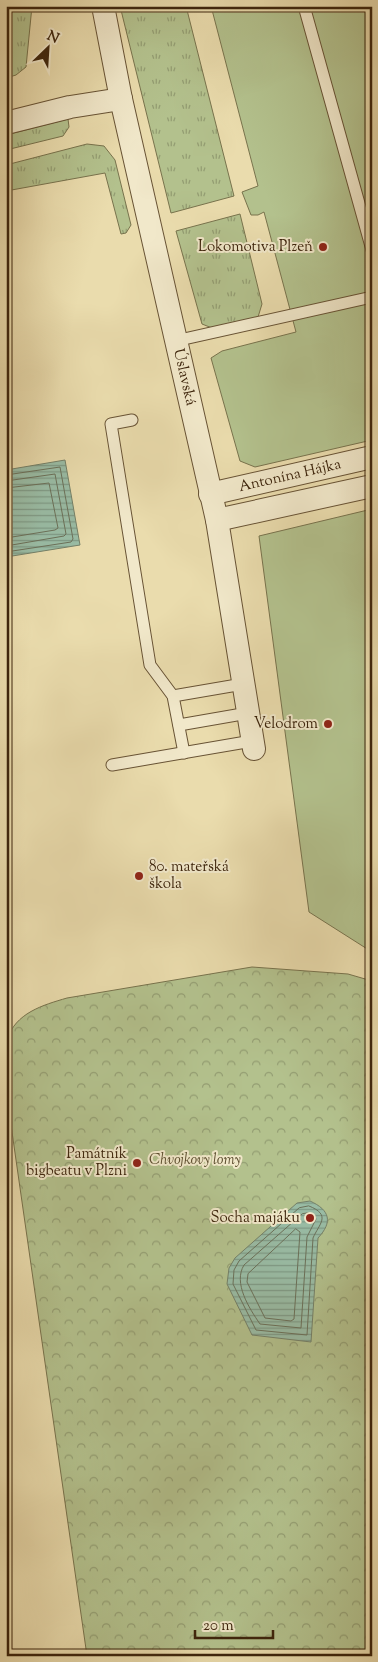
<svg xmlns="http://www.w3.org/2000/svg" width="378" height="1662" font-family="'Sorts Mill Goudy',serif">
	<style>
		.grass { fill: url(#grass-tufts); stroke: #78734d }
		.park { fill: url(#park-crowns); stroke: #78734d }
		.pitch { fill: #b3c18d; stroke: #78734d }
		.water { fill: url(#water-rules); stroke: #748068 }
		.lines { fill: none; stroke-linecap: round; stroke-linejoin: round }
		.shore { stroke: #6b7059; stroke-width: 1 }
		.lane-casing { stroke: #685335; stroke-width: 13 }
		.street-casing { stroke: #685335; stroke-width: 24 }
		.lane { stroke: #f1e8ca; stroke-width: 11 }
		.street { stroke: #f1e8ca; stroke-width: 22 }
		.poi-dot { fill: #8f2418; stroke: #f1e8ca; stroke-width: 2 }
		.labels { text-anchor: middle; dominant-baseline: central; stroke-width: 4; stroke-linejoin: round; paint-order: stroke }
		.poi-label { font-size: 15px; fill: #3d250d; stroke: #f1e8ca; text-anchor: end }
		.street-label { font-size: 15px; fill: #3d250d; stroke: #f1e8ca }
		.park-label { font-size: 15px; font-style: italic; fill: #5a4c2d; stroke: #f1e8ca }
	</style>
	<defs>
		<pattern id="grass-tufts" width="24" height="20" patternUnits="userSpaceOnUse" patternTransform="scale(1.25)"><rect width="24" height="20" fill="#b3c18d"/><path d="M3 7l-1-3M5 7V3M7 7l1-3M15 17l-1-3M17 17v-4M19 17l1-3" fill="none" stroke="#939d72"/></pattern>
		<pattern id="park-crowns" width="20" height="18" patternUnits="userSpaceOnUse" patternTransform="scale(1.25)"><rect width="20" height="18" fill="#b3c18d"/><path d="M2 6a3 3 0 1 1 6 0M12 15a3 3 0 1 1 6 0" fill="none" stroke="#939d72"/></pattern>
		<pattern id="water-rules" width="6" height="5" patternUnits="userSpaceOnUse" patternTransform="scale(1.25)"><rect width="6" height="5" fill="#99bca5"/><path d="M0 2.5h6" fill="none" stroke="#7e9985"/></pattern>
	</defs>
	<rect width="100%" height="100%" fill="#eadcad"/>
	<filter id="stains"><feTurbulence type="fractalNoise" baseFrequency=".004" numOctaves="4"/><feColorMatrix values="0 0 0 0 .2 0 0 0 0 .09 0 0 0 0 .02 0 0 0 .5 -.17"/></filter>
	<radialGradient id="worn" r=".72"><stop offset=".6" stop-color="#630" stop-opacity="0"/><stop offset="1" stop-color="#630" stop-opacity=".3"/></radialGradient>
	<g class="grass">
		<polygon points="6,6 32,6 26,67 16,75 6,78"/>
		<polygon points="120,6 186,6 234,196 171,213"/>
		<polygon points="68,119 69,127 63,136 6,150 6,135"/>
		<polygon points="87,144 104,146 115,160 131,225 126,233 121,234 105,173 6,191 6,165"/>
		<polygon points="240,214 262,304 258,317 212,328 202,324 176,231"/>
	</g>
	<path class="park" d="M252,967L348,974L372,981V1656H87L6,1090C6,1077 3,1052 7,1040C15,1013 43,1005 67,998Z"/>
	<g class="pitch">
		<polygon points="211,6 372,6 372,440 255,467 240,461 211,358 222,351 296,332 264,212 258,215 251,215 242,192 258,186"/>
		<polygon points="372,509 372,952 309,912 259,536"/>
	</g>
	<g class="water">
		<polygon points="65,460 80,545 6,557 6,470"/>
		<path d="M310,1201C330,1210 333,1222 318,1238L311,1342L252,1335L227,1284L229,1268L235,1258L297,1203Z"/>
	</g>
	<g class="lines">
		<g class="shore">
			<polyline points="6,475 60,467 73,539 71,542 6,552"/>
			<polyline points="6,481 55,474 66,534 64,536 6,546"/>
			<polyline points="6,488 49,483 58,528 55,530 6,538"/>
			<path d="M309,1206C332,1215 319,1224 313,1238L307,1335L256,1330L233,1284L234,1270L239,1261L299,1208Z"/>
			<path d="M308,1213L314,1215L316,1219L307,1237L301,1328L260,1324C249,1308 233,1283 244,1265L302,1214Z"/>
			<polygon points="296,1229 300,1232 294,1319 291,1321 265,1318 247,1282 248,1274"/>
		</g>
		<defs>
			<g id="lane">
				<polyline points="304,6 372,250"/>
				<polyline points="175,341 372,297"/>
				<polyline points="132,420 111,424 150,665 173,696 184,753"/>
				<polyline points="173,696 243,684"/>
				<polyline points="179,725 248,713"/>
				<polyline points="112,765 252,741"/>
			</g>
			<g id="street">
				<path id="s1" d="M103,6L121,99L217,520L254,749"/>
				<polyline points="6,123 70,107 121,99"/>
				<path id="s2" d="M210,494L372,457"/>
				<polyline points="217,520 372,486"/>
			</g>
		</defs>
		<use href="#lane" class="lane-casing"/>
		<use href="#street" class="street-casing"/>
		<use href="#lane" class="lane"/>
		<use href="#street" class="street"/>
	</g>
	<g class="poi-dot">
		<circle cx="323" cy="247" r="5"/>
		<circle cx="328" cy="724" r="5"/>
		<circle cx="139" cy="876" r="5"/>
		<circle cx="137" cy="1163" r="5"/>
		<circle cx="310" cy="1218" r="5"/>
	</g>
	<g class="labels">
		<g class="poi-label">
			<text x="313" y="247">Lokomotiva Plzeň</text>
			<text x="318" y="724">Velodrom</text>
			<text x="149" y="867" text-anchor="start">80. mateřská<tspan x="149" dy="17">škola</tspan></text>
			<text x="127" y="1154">Památník<tspan x="127" dy="17">bigbeatu v Plzni</tspan></text>
			<text x="300" y="1218">Socha majáku</text>
		</g>
		<g class="street-label">
			<text stroke="none"><textPath href="#s1" startOffset="380">Úslavská</textPath></text>
			<text stroke="none"><textPath href="#s2" startOffset="82">Antonína Hájka</textPath></text>
		</g>
		<g class="park-label">
			<text x="195" y="1160">Chvojkovy lomy</text>
		</g>
	</g>
	<rect width="378" height="1662" fill="none" stroke="#eadcad" stroke-width="25"/>
	<rect x="8" y="8" width="363" height="1647" fill="none" stroke="#3d250d" stroke-width="2.5"/>
	<rect x="12" y="12" width="353" height="1637" fill="none" stroke="#3d250d"/>
	<g transform="translate(48 48) rotate(25)" stroke="#f1e8ca" stroke-width="4" paint-order="stroke">
	<path d="M0-4L9 19L0 12L-9 19Z" fill="#3d250d"/>
	<text y="-8" font-size="14" font-weight="bold" text-anchor="middle" fill="#3d250d">N</text>
	</g>
	<path d="M195 1630v8h78v-8" fill="none" stroke="#3d250d" stroke-width="2.5"/>
	<text x="203" y="1630" font-size="15" fill="#3d250d" stroke="#f1e8ca" stroke-width="4" paint-order="stroke">20 m</text>
	<rect width="100%" height="100%" filter="url(#stains)"/>
	<rect width="100%" height="100%" fill="url(#worn)"/>
</svg>
